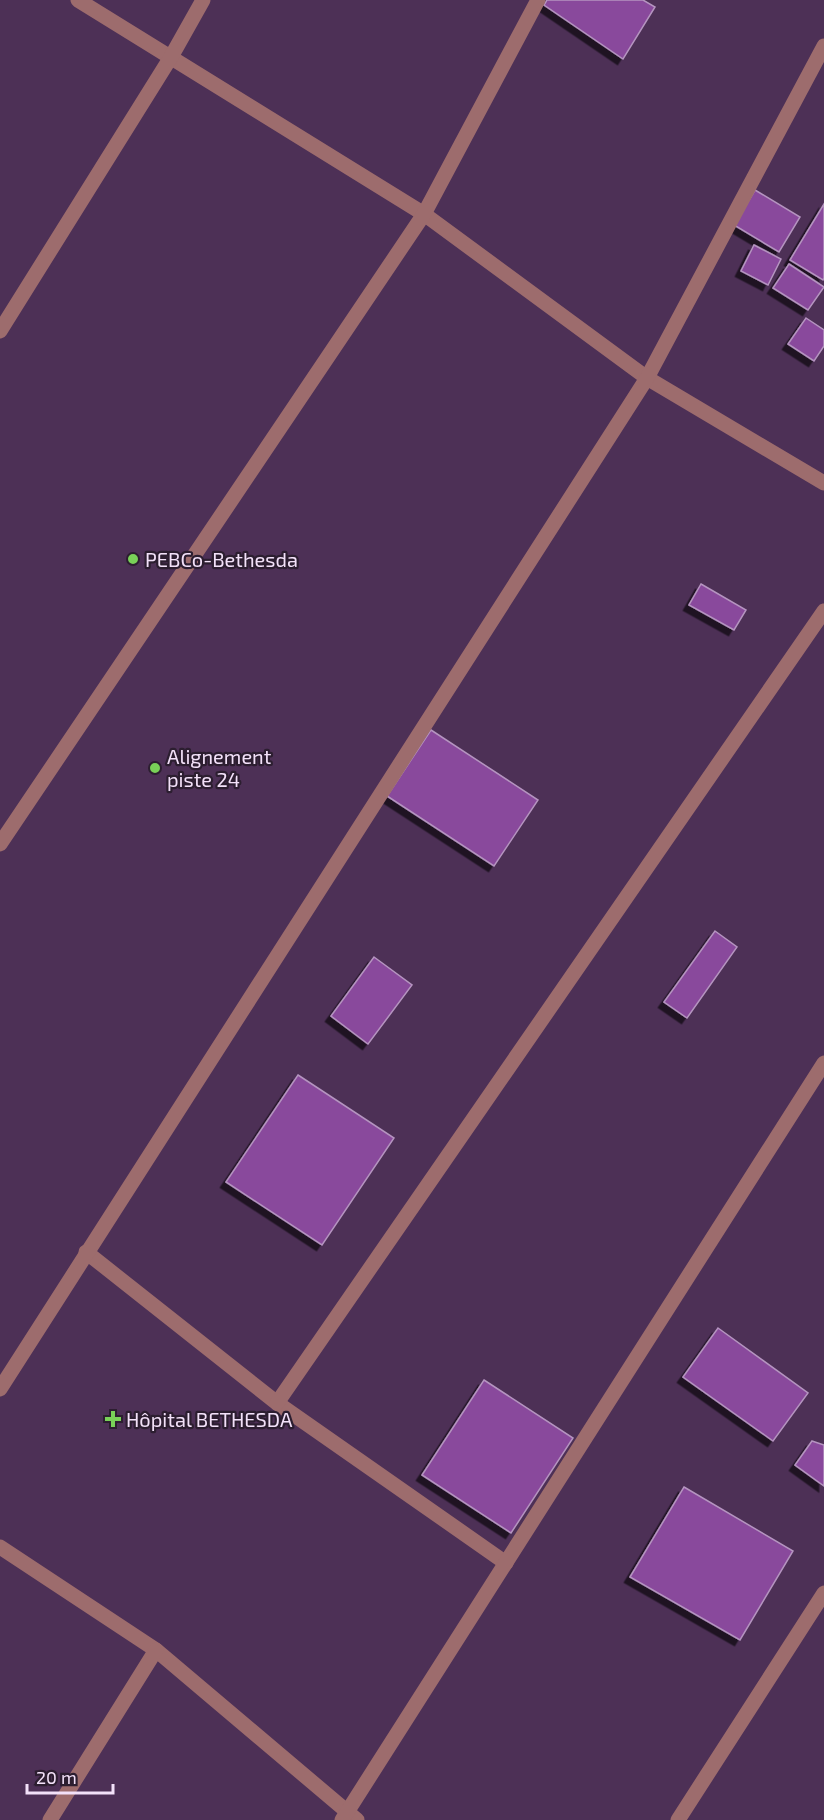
<svg xmlns="http://www.w3.org/2000/svg" width="824" height="1820" font-family="'Exo 2',sans-serif">
	<style>
		.building { fill: #89499c; stroke: #b594c0; stroke-width: 1.5; filter: url(#shadow) }
		.lines { fill: none; stroke-linecap: round; stroke-linejoin: round }
		.minor { stroke: #9d6c6d; stroke-width: 15 }
		.poi-dot { fill: #79d158; stroke: #2c1e30; stroke-width: 2 }
		.labels { text-anchor: middle; dominant-baseline: central; stroke-width: 4.5; stroke-linejoin: round; paint-order: stroke }
		.poi-label { font-size: 20px; fill: #f3e1f9; stroke: #2c1e30; text-anchor: start }
	</style>
	<defs>
		<filter id="shadow"><feDropShadow dx="-5.5" dy="5.5" stdDeviation="0" flood-color="#0009"/></filter>
	</defs>
	<rect width="100%" height="100%" fill="#4d3056"/>
	<g class="building">
		<polygon points="547,0 643,0 655,7 623,59 544,5"/>
		<polygon points="755,190 800,217 779,252 734,225"/>
		<polygon points="824,204 824,278 823,280 790,260"/>
		<polygon points="754,245 781,259 768,285 741,271"/>
		<polygon points="789,264 824,287 808,310 773,288"/>
		<polygon points="806,318 824,330 824,346 814,361 788,344"/>
		<polygon points="701,584 746,610 734,630 689,605"/>
		<polygon points="431,730 538,800 494,866 387,796"/>
		<polygon points="715,931 737,947 687,1018 664,1002"/>
		<polygon points="374,957 412,985 368,1044 331,1016"/>
		<polygon points="298,1075 394,1138 322,1245 226,1182"/>
		<polygon points="718,1328 808,1393 773,1441 683,1377"/>
		<polygon points="484,1380 573,1438 511,1533 422,1475"/>
		<polygon points="812,1441 824,1445 824,1486 795,1465"/>
		<polygon points="684,1487 793,1551 740,1640 630,1577"/>
	</g>
	<g class="lines">
		<g class="minor">
			<polyline points="78,0 424,214 647,378 824,483"/>
			<polyline points="0,331 171,57 203,0"/>
			<polyline points="0,844 424,214 538,0"/>
			<polyline points="86,1252 277,1403 506,1563"/>
			<polyline points="0,1389 647,378 824,46"/>
			<polyline points="277,1403 824,611"/>
			<polyline points="0,1547 156,1650 357,1820"/>
			<polyline points="50,1820 156,1650"/>
			<polyline points="342,1820 824,1063"/>
			<polyline points="678,1820 824,1593"/>
		</g>
	</g>
	<g class="poi-dot">
		<circle cx="133" cy="559" r="6"/>
		<circle cx="155" cy="768" r="6"/>
		<path d="M110 1410h6v6h6v6h-6v6h-6v-6h-6v-6h6z"/>
	</g>
	<g class="labels">
		<g class="poi-label">
			<text x="145" y="559">PEBCo-Bethesda</text>
			<text x="167" y="756">Alignement<tspan x="167" dy="23">piste 24</tspan></text>
			<text x="126" y="1419">Hôpital BETHESDA</text>
		</g>
	</g>
	<path d="M27 1784v9h86v-9" fill="none" stroke="#f3e1f9" stroke-width="3"/>
	<text x="36" y="1784" font-size="18" fill="#f3e1f9" stroke="#2c1e30" stroke-width="4.5" paint-order="stroke">20 m</text>
</svg>
